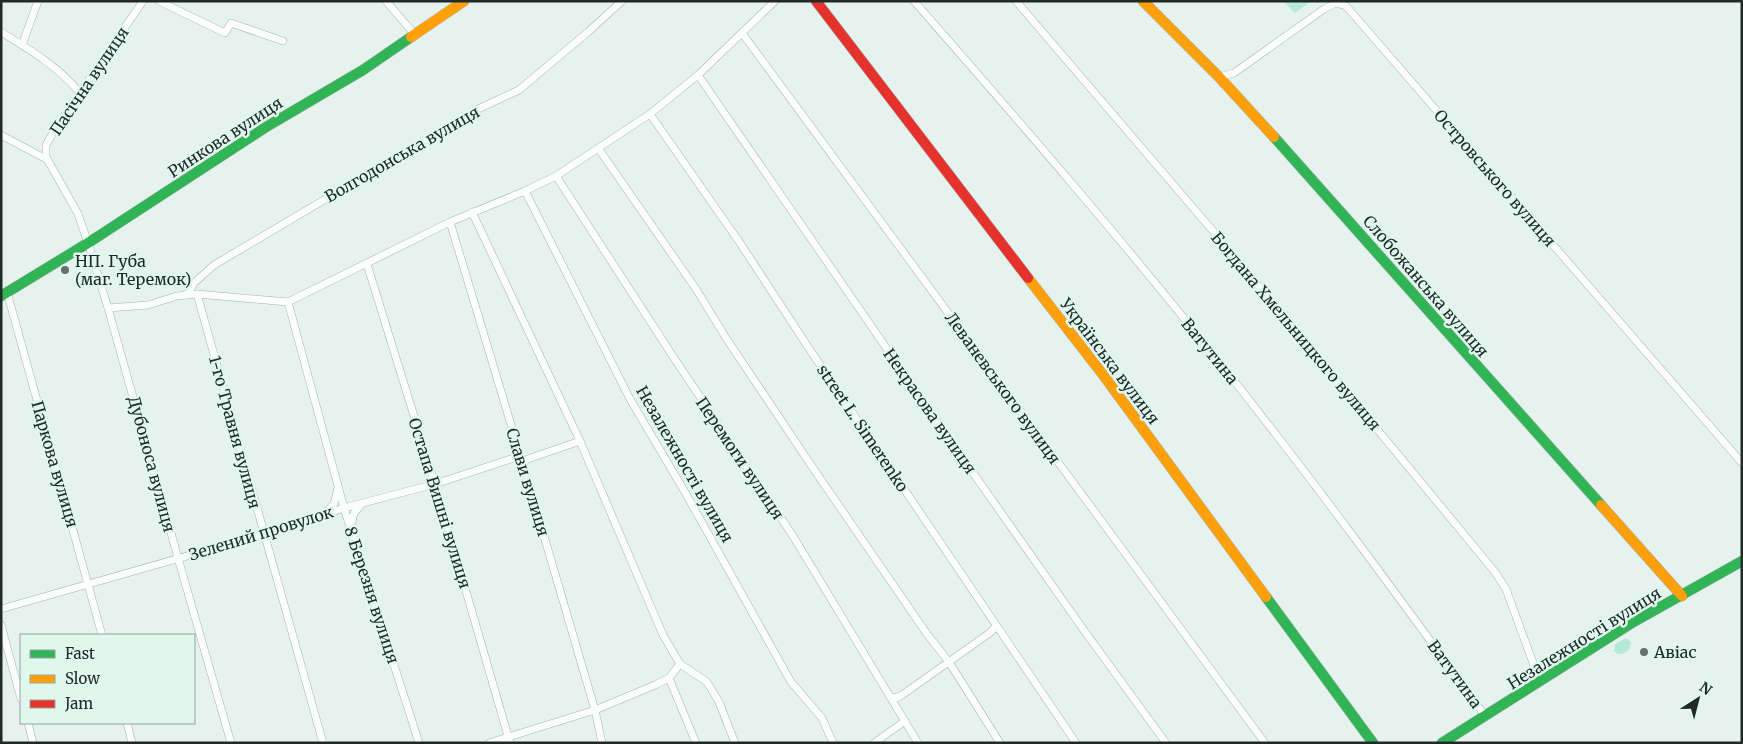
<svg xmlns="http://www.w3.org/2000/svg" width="1743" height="744" font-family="Merriweather,serif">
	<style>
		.green { fill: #b7e9d9 }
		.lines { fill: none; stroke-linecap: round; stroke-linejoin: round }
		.street-casing { stroke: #a7b1ad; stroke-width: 8 }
		.fast-casing { stroke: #a7b1ad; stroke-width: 11 }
		.slow-casing { stroke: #a7b1ad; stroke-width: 11 }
		.jam-casing { stroke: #a7b1ad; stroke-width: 11 }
		.street { stroke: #fbfdfc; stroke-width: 7 }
		.fast { stroke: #30b455; stroke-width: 10 }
		.slow { stroke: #ff9f0a; stroke-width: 10 }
		.jam { stroke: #e5322d; stroke-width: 10 }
		.poi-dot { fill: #66706c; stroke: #e0f7ee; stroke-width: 2 }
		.labels { text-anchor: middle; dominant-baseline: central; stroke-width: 5; stroke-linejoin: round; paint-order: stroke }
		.street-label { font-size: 16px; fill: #212a27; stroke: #e0f7ee }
		.poi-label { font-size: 16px; fill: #212a27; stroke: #e0f7ee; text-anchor: start }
	</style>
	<rect width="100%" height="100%" fill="#e5f2ed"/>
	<g class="green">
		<polygon points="1283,1 1311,1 1295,13"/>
		<polygon points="1626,638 1631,642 1630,649 1623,654 1618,654 1614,651 1615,644"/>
	</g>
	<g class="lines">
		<defs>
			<g id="street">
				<polyline points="143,1 57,126 46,145 46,157 78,214 88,243 108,308 178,558 231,743"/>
				<polyline points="159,1 225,33 231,23 283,41"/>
				<polyline points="386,1 415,35"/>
				<path d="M914,1C1019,121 1124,242 1223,367C1314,481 1400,599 1486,717"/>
				<polyline points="1016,1 1225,245 1495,572 1506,589 1540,682"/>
				<path d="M1,32C29,49 59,67 80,93"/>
				<polyline points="742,33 1265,743"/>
				<polyline points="22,45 38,1"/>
				<polyline points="698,75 954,446 1083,629 1166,743"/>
				<polyline points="1219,77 1234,73 1324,9 1336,3 1346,6 1742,463"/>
				<polyline points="650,114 740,243 812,353 1076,743"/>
				<polyline points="1,135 48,160"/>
				<polyline points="598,148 696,289 726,338 815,471 927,634 949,662 1000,743"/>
				<polyline points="556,176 674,358 793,536 918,743"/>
				<polyline points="525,191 630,399 686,494 791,682 822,718 833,743"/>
				<polyline points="472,212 580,441 663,635 680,664 707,682 719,702 735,743"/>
				<polyline points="450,222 522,461 595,710 602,743"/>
				<polyline points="367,264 435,484 510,743"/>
				<polyline points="7,292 102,635"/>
				<polyline points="197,294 323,743"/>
				<polyline points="184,295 188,294 194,283 214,265 476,110 519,90 588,32 622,1"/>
				<polyline points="288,302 344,508 419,743"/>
				<polyline points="108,308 148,305 177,296 197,294 288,302 450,222 525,191 556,176 650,114 698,75 775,1"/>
				<polyline points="522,461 580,441"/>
				<polyline points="325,513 334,504 338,488"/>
				<polyline points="351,526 354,513 361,505"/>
				<polyline points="1,609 264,534 344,508 435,484 520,456"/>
				<polyline points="1,625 21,699"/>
				<polyline points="669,678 696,743"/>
				<polyline points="891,697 896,698 902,695 991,632 996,626"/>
				<polyline points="28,723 33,743"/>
				<polyline points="127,723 132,743"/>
				<polyline points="489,743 595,710 655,685 669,678 680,664"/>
				<polyline points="874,743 905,721"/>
			</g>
			<g id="fast">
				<polyline points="1274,137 1601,505"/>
				<polyline points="1,296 88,243 266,127 363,70 411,37"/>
				<polyline points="1266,597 1373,743"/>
				<polyline points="1442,743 1630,624 1742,561"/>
			</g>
			<g id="slow">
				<polyline points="1143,1 1219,77 1274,137"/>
				<polyline points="411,37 464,1"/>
				<polyline points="1028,278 1104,376 1266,597"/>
				<polyline points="1601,505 1682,596"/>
			</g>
			<polyline id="jam" points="816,1 1028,278"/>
		</defs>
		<use href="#street" class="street-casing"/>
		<use href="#fast" class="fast-casing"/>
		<use href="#slow" class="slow-casing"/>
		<use href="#jam" class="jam-casing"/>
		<use href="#street" class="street"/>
		<use href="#fast" class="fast"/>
		<use href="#slow" class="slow"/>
		<use href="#jam" class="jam"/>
	</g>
	<g class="poi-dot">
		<circle cx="65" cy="270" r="5"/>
		<circle cx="1644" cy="652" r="5"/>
	</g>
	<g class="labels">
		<g class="street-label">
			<text transform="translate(89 81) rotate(-56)">Пасічна вулиця</text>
			<text transform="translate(225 137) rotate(-33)">Ринкова вулиця</text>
			<text transform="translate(402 154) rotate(-30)">Волгодонська вулиця</text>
			<text transform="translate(1495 178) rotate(49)">Островського вулиця</text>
			<text transform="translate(1426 286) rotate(49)">Слобожанська вулиця</text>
			<text transform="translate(1296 331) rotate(50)">Богдана Хмельницкого вулиця</text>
			<text transform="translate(1210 351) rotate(51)">Ватутина</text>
			<text transform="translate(1110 361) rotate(53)">Українська вулиця</text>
			<text transform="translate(1003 388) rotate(54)">Леваневського вулиця</text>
			<text transform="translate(930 411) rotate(55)">Некрасова вулиця</text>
			<text transform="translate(863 428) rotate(56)">street L. Simerenko</text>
			<text transform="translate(235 432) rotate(75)">1-го Травня вулиця</text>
			<text transform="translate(740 458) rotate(56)">Перемоги вулиця</text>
			<text transform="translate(55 464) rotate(74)">Паркова вулиця</text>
			<text transform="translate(152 464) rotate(75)">Дубоноса вулиця</text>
			<text transform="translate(685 464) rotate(60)">Незалежності вулиця</text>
			<text transform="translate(528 482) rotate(73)">Слави вулиця</text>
			<text transform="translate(440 503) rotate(73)">Остапа Вишні вулиця</text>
			<text transform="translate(261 533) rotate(-17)">Зелений провулок</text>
			<text transform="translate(372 595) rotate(72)">8 Березня вулиця</text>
			<text transform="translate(1584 638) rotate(-32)">Незалежності вулиця</text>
			<text transform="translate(1455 674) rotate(54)">Ватутина</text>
		</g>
		<g class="poi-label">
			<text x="75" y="261">НП. Губа<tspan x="75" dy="18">(маг. Теремок)</tspan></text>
			<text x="1654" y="652">Авіас</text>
		</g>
	</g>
	<rect width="1743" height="744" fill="none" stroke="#212a27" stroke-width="5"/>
	<rect x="20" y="634" width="175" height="90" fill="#e0f7ee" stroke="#94a59e"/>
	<rect x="30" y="650" width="25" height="8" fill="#30b455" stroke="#94a59e"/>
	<text x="65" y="659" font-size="15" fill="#212a27">Fast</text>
	<rect x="30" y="675" width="25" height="8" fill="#ff9f0a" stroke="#94a59e"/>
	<text x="65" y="684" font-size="15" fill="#212a27">Slow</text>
	<rect x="30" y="700" width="25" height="8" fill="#e5322d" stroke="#94a59e"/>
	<text x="65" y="709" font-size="15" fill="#212a27">Jam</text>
	<g transform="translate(1698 699) rotate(36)" stroke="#e0f7ee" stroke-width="4" paint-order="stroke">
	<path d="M0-4L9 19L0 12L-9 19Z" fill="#212a27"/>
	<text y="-8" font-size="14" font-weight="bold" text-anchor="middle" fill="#212a27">N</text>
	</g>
</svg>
